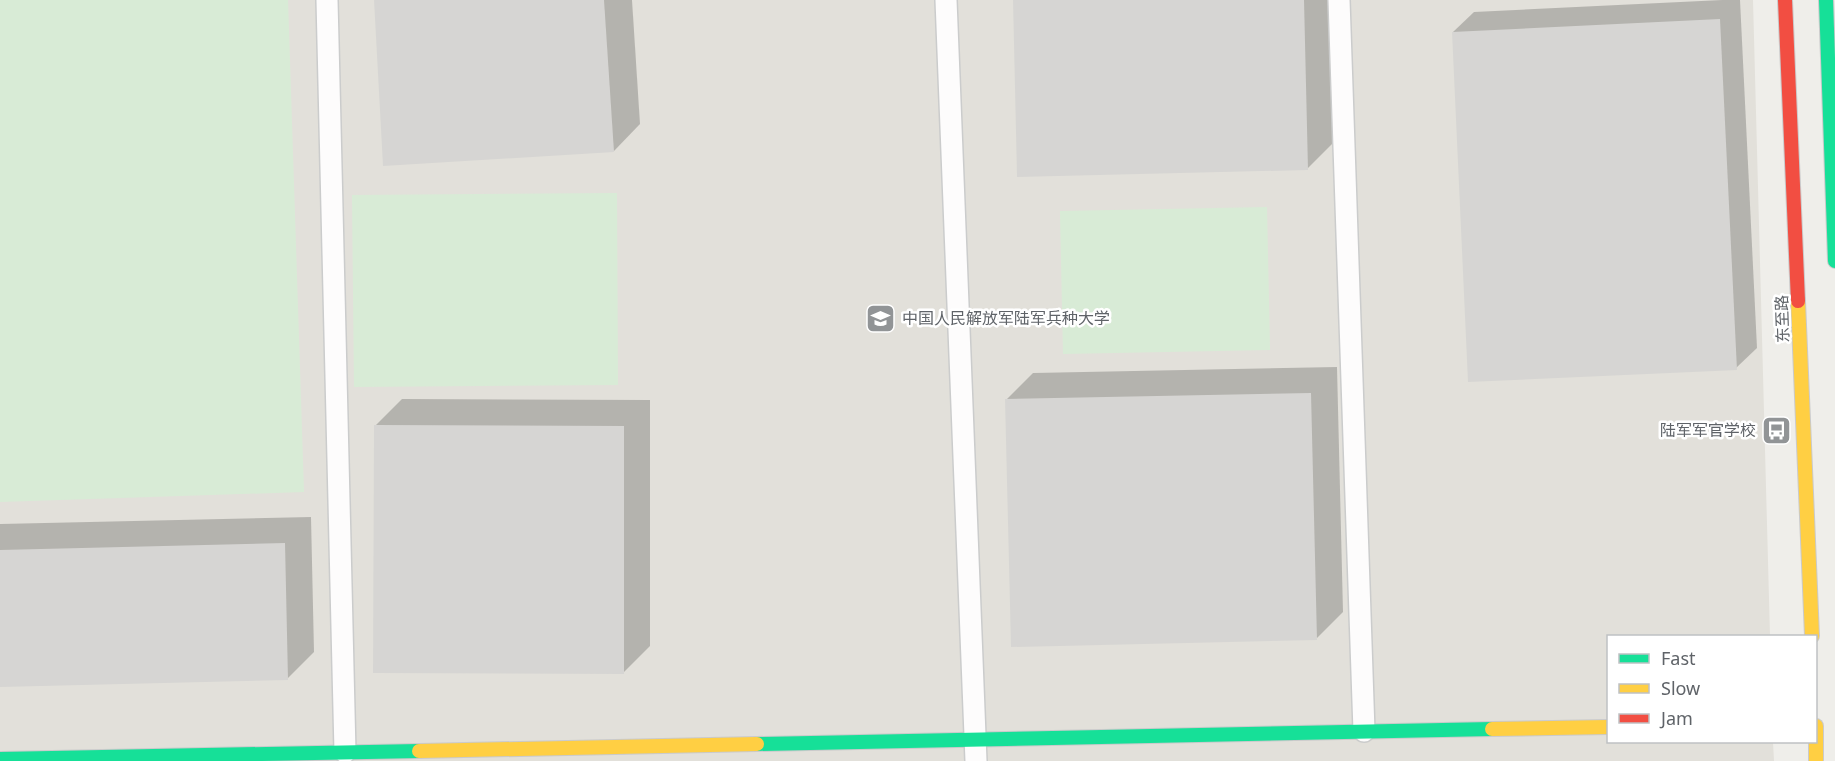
<svg xmlns="http://www.w3.org/2000/svg" width="1835" height="761" font-family="'Noto Sans','Noto Sans SC',sans-serif">
	<style>
		.education { fill: #e2e0da }
		.green { fill: #d8ebd6 }
		.shadow { fill: #0003 }
		.building { fill: #d6d5d3 }
		.lines { fill: none; stroke-linecap: round; stroke-linejoin: round }
		.street-casing { stroke: #cbcccc; stroke-width: 24 }
		.fast-casing { stroke: #cacacb; stroke-width: 16 }
		.slow-casing { stroke: #cacacb; stroke-width: 16 }
		.jam-casing { stroke: #cacacb; stroke-width: 16 }
		.street { stroke: #fdfcfc; stroke-width: 21 }
		.fast { stroke: #16e098; stroke-width: 14 }
		.slow { stroke: #ffcf43; stroke-width: 14 }
		.jam { stroke: #f24e42; stroke-width: 14 }
		.labels { text-anchor: middle; dominant-baseline: central; stroke-width: 5; stroke-linejoin: round; paint-order: stroke }
		.poi-label { font-size: 16px; fill: #5f6368; stroke: #fff; text-anchor: start }
		.street-label { font-size: 16px; fill: #5f6368; stroke: #fff }
	</style>
	<rect width="100%" height="100%" fill="#efeeea"/>
	<polygon class="education" points="0,0 1753,0 1770,636 1608,636 1608,742 1773,742 1774,761 0,761"/>
	<g class="green">
		<polygon points="0,0 288,0 304,492 0,502"/>
		<polygon points="617,193 618,385 354,387 352,195"/>
		<polygon points="1267,207 1270,350 1063,354 1060,211"/>
	</g>
	<g class="shadow">
		<polygon points="375,0 632,0 640,124 614,151"/>
		<polygon points="1015,0 1330,0 1334,142 1307,169"/>
		<polygon points="1722,0 1740,0 1757,348 1736,368 1453,32 1474,12"/>
		<polygon points="1337,367 1343,612 1317,638 1006,400 1033,373"/>
		<polygon points="402,399 650,400 650,646 623,673 375,426"/>
		<polygon points="311,517 314,652 287,679 0,685 0,524"/>
	</g>
	<g class="building">
		<polygon points="374,0 604,0 614,152 383,166"/>
		<polygon points="1013,0 1304,0 1308,170 1017,177"/>
		<polygon points="1720,19 1737,370 1468,382 1452,32"/>
		<polygon points="1311,393 1317,640 1011,647 1005,399"/>
		<polygon points="374,425 624,426 624,674 373,673"/>
		<polygon points="285,543 288,680 0,687 0,550"/>
	</g>
	<g class="lines">
		<defs>
			<g id="street">
				<polyline points="327,0 345,752"/>
				<polyline points="946,0 976,761"/>
				<polyline points="1339,0 1364,731"/>
			</g>
			<g id="fast">
				<polyline points="1826,0 1835,261"/>
				<polyline points="757,744 1492,729"/>
				<polyline points="0,759 419,751"/>
			</g>
			<g id="slow">
				<polyline points="1798,301 1812,636"/>
				<polyline points="1816,726 1816,761"/>
				<polyline points="1492,729 1608,727"/>
				<polyline points="419,751 757,744"/>
			</g>
			<polyline id="jam" points="1785,0 1798,301"/>
		</defs>
		<use href="#street" class="street-casing"/>
		<use href="#fast" class="fast-casing"/>
		<use href="#slow" class="slow-casing"/>
		<use href="#jam" class="jam-casing"/>
		<use href="#street" class="street"/>
		<use href="#fast" class="fast"/>
		<use href="#slow" class="slow"/>
		<use href="#jam" class="jam"/>
	</g>
	<defs>
		<symbol id="university-square" viewBox="-11 -11 22 22"><rect x="-9" y="-9" width="18" height="18" rx="4" fill="#919496" stroke="#fff"/><path d="M0-5L7-2L0 1L-7-2ZM-4 1L0 2.5L4 1V4Q0 6-4 4Z" fill="#fff"/></symbol>
		<symbol id="bus-square" viewBox="-11 -11 22 22"><rect x="-9" y="-9" width="18" height="18" rx="4" fill="#919496" stroke="#fff"/><path d="M-5-6H5V4H4V6H2V4H-2V6H-4V4H-5ZM-3.5-4V0h7V-4ZM-3.5 1.2v1.5H-2V1.2ZM2 1.2v1.5H3.5V1.2Z" fill="#fff"/></symbol>
	</defs>
	<g fill-rule="evenodd">
		<use href="#university-square" x="864" y="302" width="33" height="33"/>
		<use href="#bus-square" x="1760" y="414" width="33" height="33"/>
	</g>
	<g class="labels">
		<g class="poi-label">
			<text x="902" y="318">中国人民解放军陆军兵种大学</text>
			<text x="1756" y="430" text-anchor="end">陆军军官学校</text>
		</g>
		<g class="street-label">
			<text transform="translate(1782 319) rotate(-92)">东至路</text>
		</g>
	</g>
	<rect x="1607" y="635" width="210" height="108" fill="#ffffff" stroke="#bfc1c3" stroke-width="1.5"/>
	<rect x="1619" y="654" width="30" height="9" fill="#16e098" stroke="#bfc1c3" stroke-width="1.5"/>
	<text x="1661" y="665" font-size="18" fill="#5f6368">Fast</text>
	<rect x="1619" y="684" width="30" height="9" fill="#ffcf43" stroke="#bfc1c3" stroke-width="1.5"/>
	<text x="1661" y="695" font-size="18" fill="#5f6368">Slow</text>
	<rect x="1619" y="714" width="30" height="9" fill="#f24e42" stroke="#bfc1c3" stroke-width="1.5"/>
	<text x="1661" y="725" font-size="18" fill="#5f6368">Jam</text>
</svg>
